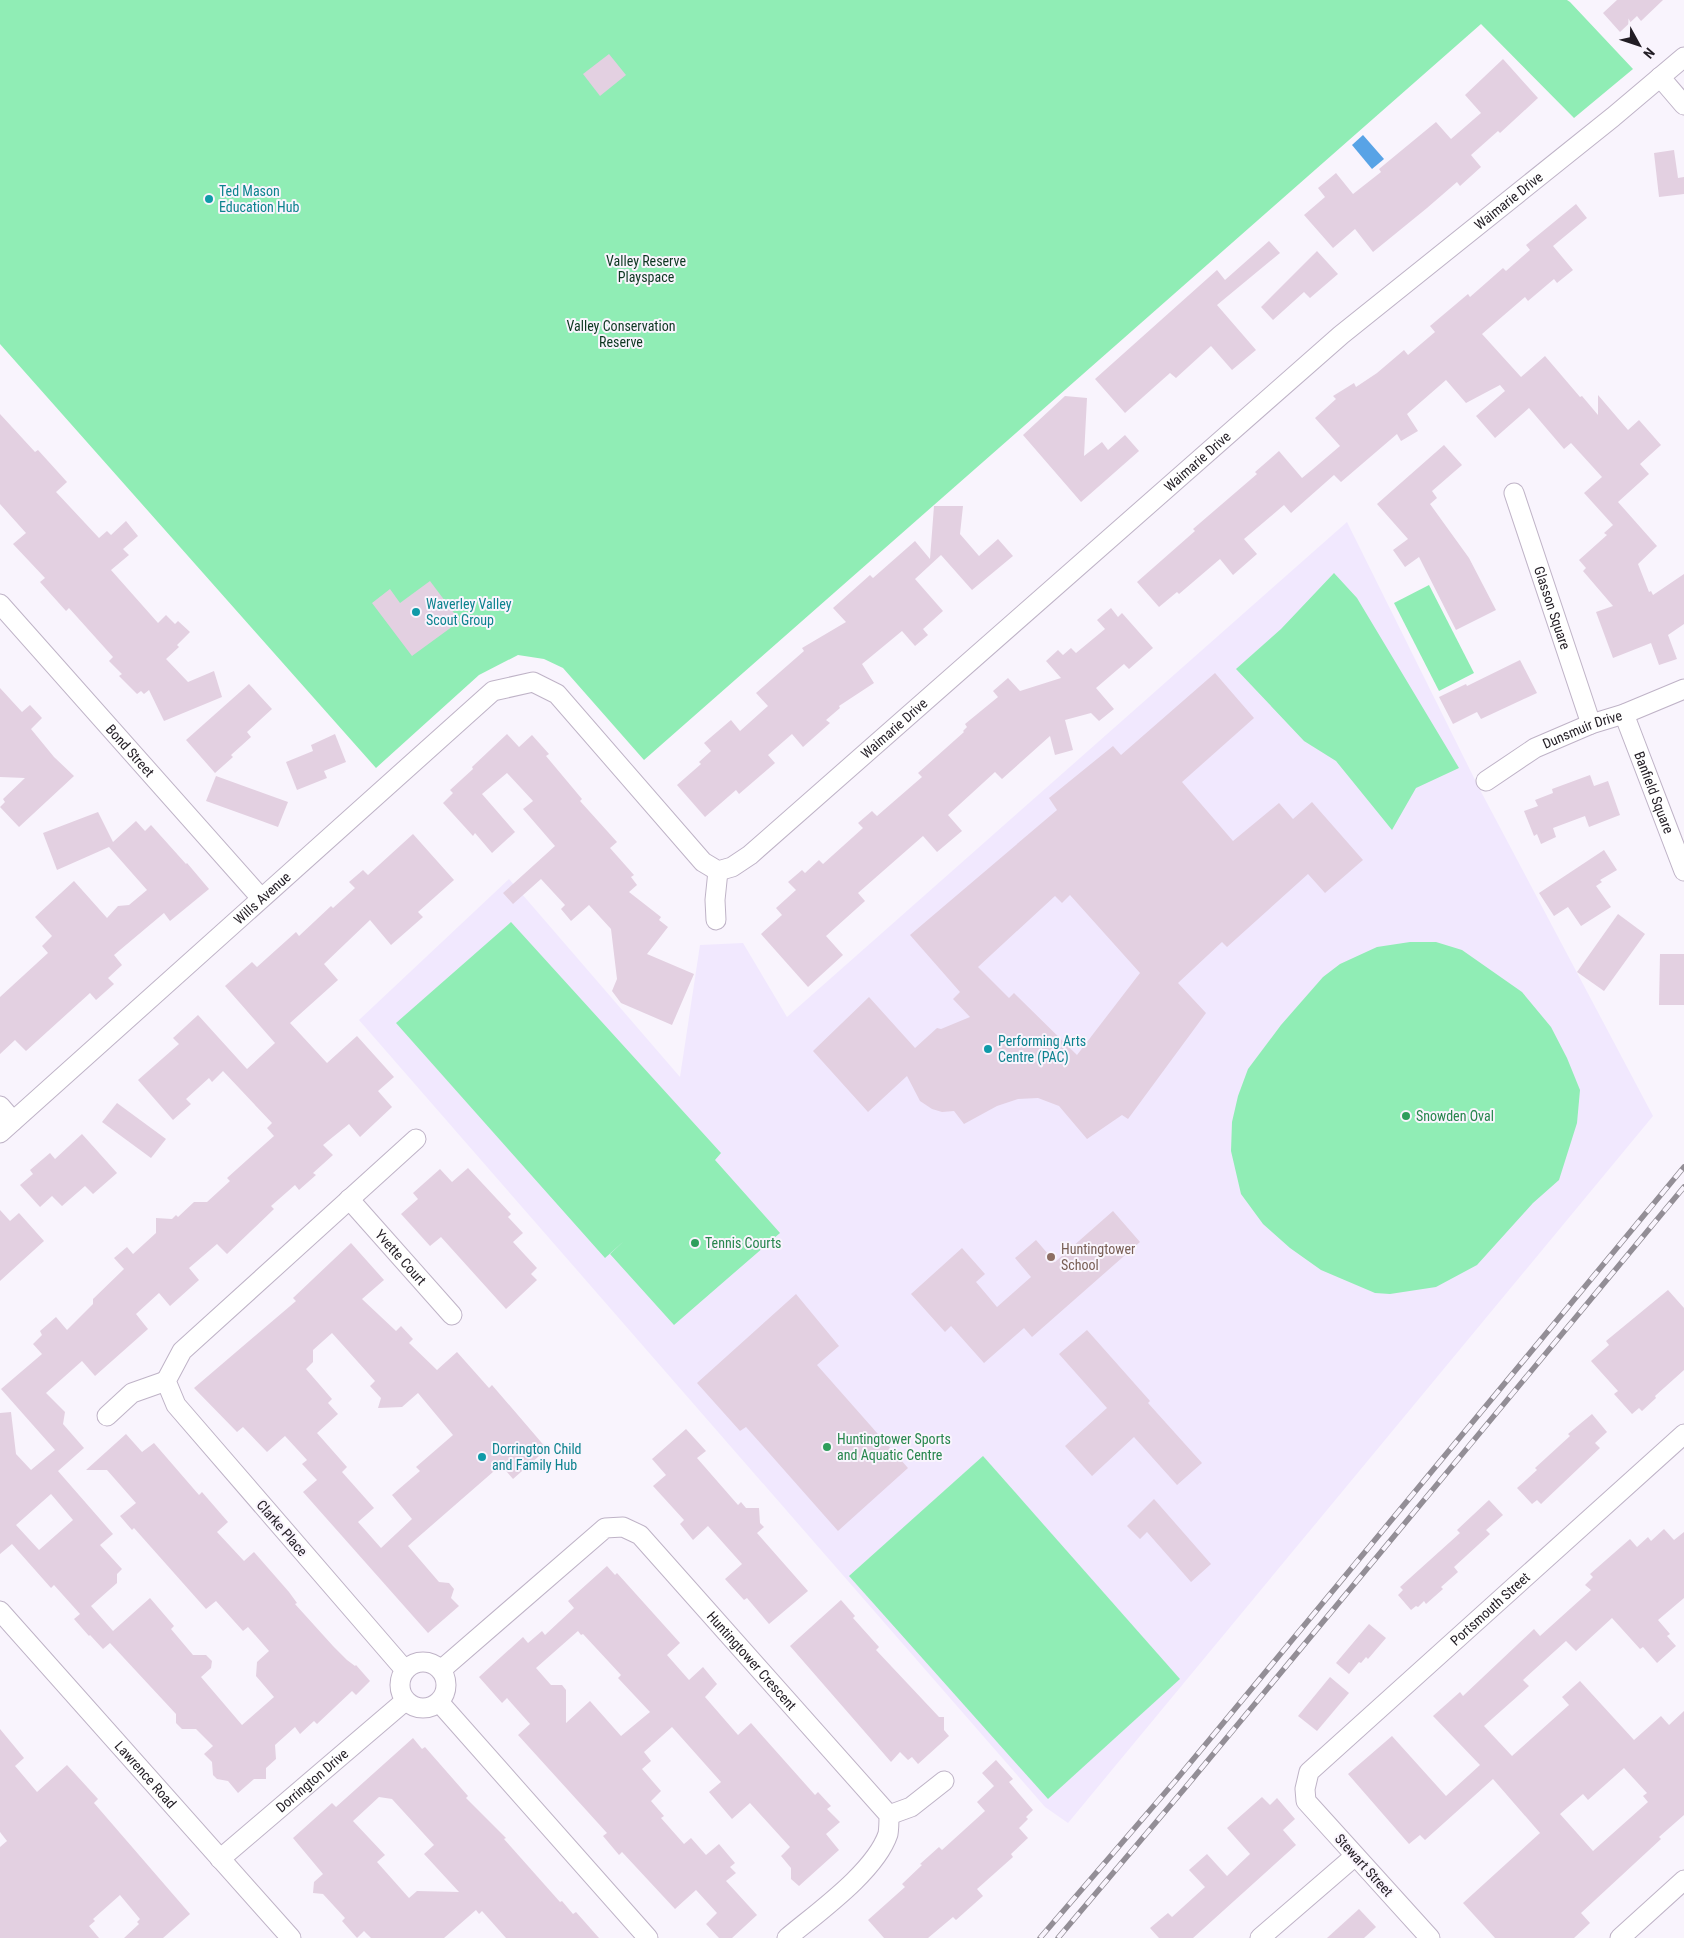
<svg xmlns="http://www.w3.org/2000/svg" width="1684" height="1938" font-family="'Roboto Condensed',sans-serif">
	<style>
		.education { fill: #f1e8fe }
		.green { fill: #90edb5 }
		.water { fill: #58a3e6 }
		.building { fill: #e3d0e1; fill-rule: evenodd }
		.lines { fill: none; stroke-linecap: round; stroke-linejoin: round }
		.minor-casing { stroke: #bfb3c7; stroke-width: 21 }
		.minor { stroke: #fff; stroke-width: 19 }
		.rail-casing { stroke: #938e96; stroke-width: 5.5 }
		.rail { stroke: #f9f4fd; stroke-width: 4; stroke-dasharray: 11; stroke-linecap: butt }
		.culture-dot { fill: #0f9aa8; stroke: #f9f4fd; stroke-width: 2 }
		.leisure-dot { fill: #2e9e5b; stroke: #f9f4fd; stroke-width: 2 }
		.education-dot { fill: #8d6e63; stroke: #f9f4fd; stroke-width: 2 }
		.labels { text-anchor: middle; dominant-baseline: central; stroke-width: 4; stroke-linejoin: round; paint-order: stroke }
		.culture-label { font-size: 14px; fill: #0d838f; stroke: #f9f4fd; text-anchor: start }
		.street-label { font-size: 14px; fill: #221d24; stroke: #f9f4fd }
		.park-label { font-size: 14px; fill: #0d3721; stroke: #f9f4fd }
		.leisure-label { font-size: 14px; fill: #27864d; stroke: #f9f4fd; text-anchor: start }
		.education-label { font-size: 14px; fill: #785e54; stroke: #f9f4fd; text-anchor: start }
	</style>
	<rect width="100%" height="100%" fill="#f9f4fd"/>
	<polygon class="education" points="1347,522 1478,786 1653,1116 1068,1823 1045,1807 359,1020 509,879 680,1077 700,945 743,943 787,1017"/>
	<g class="green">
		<polygon points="0,0 1567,0 1570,2 1633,69 1574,118 1481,24 644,760 563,668 544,659 518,655 479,675 376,768 0,344"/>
		<polygon points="1334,573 1357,598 1459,768 1416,788 1392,830 1336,761 1304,741 1236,669 1281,629"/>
		<polygon points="1429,585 1474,673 1439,691 1394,603"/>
		<polygon points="511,922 721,1153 715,1160 780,1233 674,1325 610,1254 624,1241 605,1258 396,1023"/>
		<polygon points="1410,942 1436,942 1462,950 1522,992 1551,1027 1567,1058 1580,1090 1577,1123 1559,1180 1533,1203 1477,1265 1436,1287 1390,1294 1375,1293 1321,1270 1290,1248 1263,1224 1241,1194 1231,1151 1232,1122 1238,1096 1248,1069 1281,1025 1323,977 1340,964 1377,947"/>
		<polygon points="983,1456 1180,1679 1048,1799 849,1576"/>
	</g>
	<polygon class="water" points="1363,135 1384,159 1372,169 1352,145"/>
	<g class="building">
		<polygon points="1617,0 1663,0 1641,21 1637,16 1620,32 1603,13"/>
		<polygon points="609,54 626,75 600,96 583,74"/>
		<polygon points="1503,59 1538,98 1500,133 1498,131 1471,155 1481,167 1460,186 1457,182 1427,208 1373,252 1355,229 1333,248 1304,215 1325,197 1318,188 1336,173 1353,194 1381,172 1379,169 1436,122 1451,139 1481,113 1465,95"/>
		<polygon points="1674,150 1678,178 1684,177 1684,194 1659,197 1654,153"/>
		<polygon points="1576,204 1587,218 1553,246 1573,270 1557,283 1554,279 1528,301 1525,297 1482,334 1521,377 1545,356 1580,397 1582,396 1598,415 1598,395 1628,430 1639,420 1661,445 1640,464 1649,474 1618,502 1657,546 1638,564 1649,592 1651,591 1653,595 1684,574 1684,624 1668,635 1677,659 1659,665 1651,643 1613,658 1596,612 1613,606 1583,571 1586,568 1579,560 1607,535 1604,533 1613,525 1584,493 1602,477 1571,443 1564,449 1529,408 1495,438 1476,416 1505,391 1500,385 1466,403 1446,380 1407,414 1418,431 1401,441 1397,434 1341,482 1334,475 1291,513 1284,505 1244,539 1257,554 1233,575 1220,559 1179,594 1177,592 1159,607 1137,582 1195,531 1193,529 1257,474 1255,472 1279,451 1302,478 1313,469 1340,446 1315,418 1336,399 1333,396 1354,383 1356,387 1377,373 1404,350 1408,355 1435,332 1430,326 1468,294 1470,297 1503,268 1506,271 1530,250 1526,245"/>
		<polygon points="1269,241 1280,253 1217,305 1256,350 1232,370 1211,346 1176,378 1170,373 1125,413 1095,379 1217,270 1225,280"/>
		<polygon points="1317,251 1338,274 1310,298 1304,292 1273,320 1261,307"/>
		<polygon points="1065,396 1087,398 1084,456 1102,442 1108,450 1125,435 1139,451 1081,502 1023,435"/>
		<polygon points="0,414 35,452 38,450 67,482 56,492 99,538 107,531 111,535 126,521 138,536 123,549 129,555 111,570 158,623 166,615 175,624 178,621 190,632 177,645 179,647 166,659 188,682 214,671 222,697 164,721 149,690 144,694 141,691 137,694 119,676 122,674 109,661 113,657 69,608 66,611 40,582 45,578 13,544 26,533 0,504"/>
		<polygon points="1444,445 1462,465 1432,491 1437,498 1430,504 1469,558 1496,610 1456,630 1419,557 1405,567 1393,550 1408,539 1377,504"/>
		<polygon points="934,506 963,506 960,534 979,556 998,539 1013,556 972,590 941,555 915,579 943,611 923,629 928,635 915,646 902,631 862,664 874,683 839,706 840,708 826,720 830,723 803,747 792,734 768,755 775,763 739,794 736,790 705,817 677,785 701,764 699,762 711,751 704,743 731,720 740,731 768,706 756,693 804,651 802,648 846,622 833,608 870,575 873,578 915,541 930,559"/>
		<polygon points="430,581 460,621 412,656 372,603 390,589 400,603"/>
		<polygon points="1111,608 1118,617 1122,613 1153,648 1129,669 1124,664 1096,688 1114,709 1099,721 1091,713 1065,720 1073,750 1055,755 1050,736 1002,779 995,772 948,815 962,831 937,852 923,836 858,893 865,901 826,936 843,955 808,987 761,934 782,915 776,908 796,890 788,882 802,870 805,873 819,860 823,864 863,828 858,823 872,811 877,816 922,777 918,773 964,732 963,731 967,727 965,724 998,697 993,691 1008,678 1020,691 1061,678 1046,661 1058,650 1063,655 1071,648 1076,653 1105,629 1097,620"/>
		<polygon points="1520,660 1537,693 1481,719 1477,712 1453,724 1439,697 1466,684 1467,686"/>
		<path d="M1215,673L1254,718L1182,782L1233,841L1279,803L1293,819L1312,802L1363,860L1325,893L1308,874L1227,947L1222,942L1178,983L1206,1013L1128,1119L1122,1115L1087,1139L1059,1106L1038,1098L1018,1099L997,1106L964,1124L954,1111L942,1112L932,1109L920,1101L907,1076L868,1112L813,1051L869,997L915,1048L937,1028L941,1029L970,1017L953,999L960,992L910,935L1057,810L1049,798L1113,746L1121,755ZM1070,895L1140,973L1077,1055L1014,993L1009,998L978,967L1055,896L1062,903Z"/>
		<polygon points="249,684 272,709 247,732 251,737 231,755 233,757 215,773 186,740"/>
		<polygon points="0,688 22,712 30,705 42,718 31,729 54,757 74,776 19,827 0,807 5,802 3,799 25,778 0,777"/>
		<polygon points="335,734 346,762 324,771 327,778 297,790 286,762 313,751 311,745"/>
		<polygon points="507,734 519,747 532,735 549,754 546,756 582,799 580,801 617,842 610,848 634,875 631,877 637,885 629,892 661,917 659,920 668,927 647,954 694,974 672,1025 621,1003 612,991 617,979 611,929 589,905 571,921 561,909 565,905 541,879 513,904 503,893 555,846 523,809 533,801 507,773 482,794 515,832 492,853 475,833 473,836 443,803 453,793 450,790 473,769 472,767"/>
		<polygon points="1590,775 1594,786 1608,781 1620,815 1589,827 1585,816 1553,828 1556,837 1541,844 1537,834 1534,836 1524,811 1538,806 1535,800 1553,793 1552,789"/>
		<polygon points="216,776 288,802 278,827 206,801"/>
		<polygon points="98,812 113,842 136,821 145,831 151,825 186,864 187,863 209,889 170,921 164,913 114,955 122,965 108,978 114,984 96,1000 90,993 26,1051 15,1040 0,1054 0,997 48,953 42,946 52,936 35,917 74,881 107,918 118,906 129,905 147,890 109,847 57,870 43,833"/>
		<path d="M413,834L454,880L418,912L423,917L391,945L370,920L324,964L338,980L290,1023L327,1063L357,1036L394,1077L378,1091L392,1107L360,1137L349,1124L323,1145L333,1155L313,1173L316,1175L299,1190L295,1185L271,1206L274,1209L227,1254L217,1244L189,1268L199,1280L170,1306L159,1293L136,1314L148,1329L95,1376L82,1361L46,1393L65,1412L63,1424L84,1448L58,1471L113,1534L100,1545L122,1569L117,1574V1583L91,1606L113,1631L150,1598L174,1626L171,1629L193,1655H206L212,1661L211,1668L201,1677L242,1725L274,1697L256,1676L257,1662L269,1651L248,1627L243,1631L216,1601L206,1609L134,1528L132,1530L120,1516L136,1503L107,1470H86L126,1434L142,1452L154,1443L199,1495L202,1492L228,1522L217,1532L244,1561L254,1552L289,1592L297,1603L295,1604L333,1646L347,1660L355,1666L356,1665L370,1681L356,1695L352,1691L317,1724L314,1721L300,1734L295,1727L275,1745L276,1759L266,1768V1779H254L238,1793L228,1781L217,1779L213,1775L212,1762L204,1754L213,1746L196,1729H182L176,1723V1714L110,1643L103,1649L90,1635L89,1636L74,1619L80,1614L54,1585L51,1588L12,1544L0,1554V1413L11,1412L16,1454L31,1470L55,1450L1,1389L42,1354L33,1344L42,1335L40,1331L56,1317L67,1330L93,1304V1299L124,1269L114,1258L127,1247L133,1254L156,1233V1218L172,1219L176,1215L178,1217L194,1202H207L230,1181L227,1178L274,1136L267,1128L272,1123L223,1071L212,1082L209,1078L186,1099L191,1104L173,1120L138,1080L179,1044L173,1038L198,1015L247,1069L275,1043L225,986L252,962L257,967L296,932L299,936L331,906L333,908L355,888L349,882L363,870L368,875ZM51,1494L73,1520L39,1550L16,1525Z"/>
		<polygon points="1604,850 1617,870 1600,880 1602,882 1596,886 1611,907 1581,926 1568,907 1554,916 1539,893"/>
		<polygon points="1618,914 1645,934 1604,991 1577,972"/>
		<polygon points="1660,954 1684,954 1684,1005 1659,1005"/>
		<polygon points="117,1103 166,1139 151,1158 102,1122"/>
		<polygon points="82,1134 117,1173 93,1194 85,1186 62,1206 52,1196 40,1207 20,1185 33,1174 30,1170 50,1153 55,1159"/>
		<polygon points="468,1168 511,1214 508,1217 523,1233 513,1242 537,1268 531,1274 537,1280 506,1309 441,1237 430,1246 401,1214 418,1199 413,1193 440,1169 452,1182"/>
		<polygon points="0,1210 10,1221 19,1213 44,1241 0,1281"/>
		<polygon points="1113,1211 1140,1242 1032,1337 1024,1328 984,1363 951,1326 945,1332 911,1294 962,1248 985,1274 976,1282 997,1307 1031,1277 1015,1258 1036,1240 1055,1262"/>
		<path d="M351,1243L384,1280L362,1299L396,1331L401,1326L413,1339L409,1343L437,1370L457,1352L489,1388L492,1385L547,1449L513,1479L501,1465L408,1546L439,1582L449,1583L454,1589L451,1598L459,1606L428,1633L303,1492L317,1480L302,1464L307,1460L285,1436L267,1452L243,1427L237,1432L194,1388L296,1301L293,1298ZM332,1333L375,1381L370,1386L381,1398L378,1408L402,1407L418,1393L453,1435L416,1467L420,1471L392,1495L412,1519L381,1548L358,1522L374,1508L342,1472L347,1467L317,1433L338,1414L328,1403L332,1399L306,1369L313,1362V1350Z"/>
		<polygon points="1668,1290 1684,1308 1684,1370 1655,1396 1656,1398 1642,1411 1639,1408 1632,1414 1614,1394 1618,1391 1591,1361 1609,1345 1606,1341"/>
		<polygon points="796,1294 839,1346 817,1365 908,1468 838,1531 746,1427 740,1431 697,1383"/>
		<polygon points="1087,1330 1150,1401 1148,1403 1202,1463 1177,1485 1134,1437 1092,1476 1065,1446 1107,1408 1059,1354"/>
		<polygon points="1592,1414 1607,1432 1595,1443 1600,1448 1541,1504 1537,1500 1532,1504 1517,1488 1537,1470 1535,1468 1570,1436 1568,1434"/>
		<polygon points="686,1429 706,1451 697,1458 738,1505 741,1502 746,1508 759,1508 760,1523 764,1527 757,1533 808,1591 769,1624 747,1598 744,1600 725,1579 742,1564 708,1526 693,1540 680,1524 684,1520 653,1486 666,1475 652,1459"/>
		<polygon points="1154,1499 1211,1564 1191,1582 1147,1532 1140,1539 1127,1526"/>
		<polygon points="1489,1500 1503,1515 1486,1530 1490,1534 1454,1567 1458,1572 1441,1587 1443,1589 1426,1604 1424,1601 1418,1607 1416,1606 1411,1610 1398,1595 1403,1590 1400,1587 1460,1533 1457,1530"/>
		<path d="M1664,1529L1674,1540L1684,1532V1598L1658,1620L1670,1634L1667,1636L1676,1646L1657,1663L1643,1647L1640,1649L1612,1618L1576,1651L1566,1641L1523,1680L1529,1686L1484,1726L1512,1756L1569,1705L1562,1697L1580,1681L1634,1740L1661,1716L1669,1725L1684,1711V1815L1659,1837L1661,1839L1581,1913L1590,1923L1574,1938H1495L1463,1903L1540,1833L1493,1779L1425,1840L1420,1835L1409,1844L1348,1774L1392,1736L1446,1796L1480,1765L1433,1716L1460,1692L1463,1696L1534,1629L1540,1636L1591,1590L1585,1585L1593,1577L1590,1574L1630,1539L1637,1547L1648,1537L1651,1541ZM1624,1768L1647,1793L1643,1796L1648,1802L1593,1851L1560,1814L1583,1794L1588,1800Z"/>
		<path d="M607,1566L615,1575L617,1573L680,1643L667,1655L689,1680L703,1667L717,1684L705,1697L738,1735L751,1723L815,1795L818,1792L831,1806L827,1809L840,1822L826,1834L839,1850L799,1886L791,1879V1868L781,1856L790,1847L750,1803L732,1819L709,1792L721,1782L672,1727L644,1752L651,1761L642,1769L661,1791L651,1801L664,1816L661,1818L684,1844L691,1838L706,1855L719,1844L735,1863L730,1867L736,1873L726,1881L757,1915L732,1938H719L706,1924L717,1913L696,1890L675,1909L622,1852L619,1855L603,1836L607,1833L518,1735L530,1724L507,1698L502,1703L479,1677L523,1637L528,1643L542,1631L545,1635L574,1608L568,1601ZM578,1631L581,1635L583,1634L621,1675L618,1678L650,1712L621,1736L590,1701L566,1723V1690L562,1685H551L536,1668Z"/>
		<polygon points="841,1600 855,1616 853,1618 879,1647 876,1650 939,1717 944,1717 944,1730 949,1736 918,1764 912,1757 908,1760 900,1752 891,1762 790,1646"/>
		<polygon points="1369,1624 1386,1638 1368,1659 1366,1657 1361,1663 1359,1662 1349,1674 1336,1663"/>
		<polygon points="1330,1677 1349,1693 1317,1731 1298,1716"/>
		<polygon points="0,1729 24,1758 15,1766 37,1792 67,1765 98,1799 94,1803 190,1914 163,1938 124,1938 139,1924 137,1922 140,1919 120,1895 93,1919 95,1921 89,1926 99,1938 0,1938 0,1847 7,1841 0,1832"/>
		<path d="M413,1738L422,1749L425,1747L468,1796L466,1798L506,1838L504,1839L560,1902L562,1901L573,1914L576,1912L599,1938H506L482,1911L479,1914L476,1910L444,1938H371L364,1931L357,1938L342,1921L345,1918L323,1894L313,1893L314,1882L323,1874L293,1838L332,1803L336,1807ZM379,1797L392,1799L434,1845L424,1854L459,1892L417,1891L409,1898L377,1862L385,1855L353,1821Z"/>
		<polygon points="996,1760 1013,1779 1009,1782 1033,1810 1026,1817 1028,1819 1019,1828 1028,1838 1011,1854 1013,1857 977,1889 983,1896 956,1920 953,1917 928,1938 884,1938 868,1920 905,1887 902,1884 922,1865 920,1864 939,1847 942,1850 985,1811 977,1802 994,1786 982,1773"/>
		<polygon points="1262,1797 1270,1805 1277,1798 1295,1819 1283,1830 1296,1845 1193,1938 1159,1938 1150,1928 1168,1913 1172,1917 1205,1887 1189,1870 1207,1854 1227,1876 1250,1854 1227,1828"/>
		<polygon points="1359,1909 1376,1927 1364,1938 1327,1938"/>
	</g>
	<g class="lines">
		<defs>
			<g id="minor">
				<polyline points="1660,77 1684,105"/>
				<path id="s1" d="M1514,493L1591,724"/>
				<path id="s2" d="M0,604L261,898"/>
				<path id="s3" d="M1624,714L1684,871"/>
				<path id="s4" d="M1486,781L1535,748L1591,724L1624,714L1684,689"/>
				<polyline points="716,920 715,900 718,871"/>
				<polyline points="0,1106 13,1121"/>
				<path id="s5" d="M0,1133L493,691L533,682L557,694L703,862L718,871L732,867L750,855L1341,335L1613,117L1684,57"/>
				<path id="s6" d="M349,1199L452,1315"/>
				<polyline points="107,1416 132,1393 166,1381"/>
				<path id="s7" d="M0,1611L291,1938"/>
				<circle cx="423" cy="1685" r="23"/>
				<polyline points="405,1670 176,1405 166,1381 182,1351 416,1139"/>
				<path id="s8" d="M441,1670L605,1528L623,1527L640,1535L889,1815C889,1821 889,1828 888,1834C875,1872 818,1912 787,1938"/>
				<polyline points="439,1702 648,1938"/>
				<polyline points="889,1815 911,1807 944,1781"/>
				<path id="s9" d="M220,1859L405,1701"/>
				<polyline points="1260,1938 1355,1856"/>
				<path id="s10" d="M1430,1938L1306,1801L1305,1789L1309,1772L1684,1434"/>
				<polyline points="1620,1938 1684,1880"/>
			</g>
		</defs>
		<use href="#minor" class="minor-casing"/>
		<use href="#minor" class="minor"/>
		<defs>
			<g id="rail">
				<polyline points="1040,1938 1176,1780 1684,1167"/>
				<polyline points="1058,1938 1185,1788 1684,1187"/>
			</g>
		</defs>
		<use href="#rail" class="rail-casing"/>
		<use href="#rail" class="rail"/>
	</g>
	<g class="culture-dot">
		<circle cx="209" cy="199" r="5"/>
		<circle cx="416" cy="612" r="5"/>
		<circle cx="988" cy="1049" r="5"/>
		<circle cx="482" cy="1457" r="5"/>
	</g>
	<g class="leisure-dot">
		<circle cx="1406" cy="1116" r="5"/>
		<circle cx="695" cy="1243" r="5"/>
		<circle cx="827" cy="1447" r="5"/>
	</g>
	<circle class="education-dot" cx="1051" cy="1257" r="5"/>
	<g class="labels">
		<g class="culture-label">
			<text x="219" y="191">Ted Mason<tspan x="219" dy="16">Education Hub</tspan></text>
			<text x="426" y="604">Waverley Valley<tspan x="426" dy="16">Scout Group</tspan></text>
			<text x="998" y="1041">Performing Arts<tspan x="998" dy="16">Centre (PAC)</tspan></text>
			<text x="492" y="1449">Dorrington Child<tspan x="492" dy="16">and Family Hub</tspan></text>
		</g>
		<g class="street-label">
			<text stroke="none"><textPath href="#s5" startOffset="2008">Waimarie Drive</textPath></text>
			<text stroke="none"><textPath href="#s5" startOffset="1602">Waimarie Drive</textPath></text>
			<text stroke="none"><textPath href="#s1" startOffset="121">Glasson Square</textPath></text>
			<text stroke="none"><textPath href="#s5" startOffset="1198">Waimarie Drive</textPath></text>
			<text stroke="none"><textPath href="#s4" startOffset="110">Dunsmuir Drive</textPath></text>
			<text stroke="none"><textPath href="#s2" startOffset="196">Bond Street</textPath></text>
			<text stroke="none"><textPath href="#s3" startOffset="84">Banfield Square</textPath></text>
			<text stroke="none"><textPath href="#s5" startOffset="352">Wills Avenue</textPath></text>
			<text stroke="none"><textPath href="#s6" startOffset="78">Yvette Court</textPath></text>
			<text transform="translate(282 1528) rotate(49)">Clarke Place</text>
			<text stroke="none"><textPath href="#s10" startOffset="458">Portsmouth Street</textPath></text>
			<text stroke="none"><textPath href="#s8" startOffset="422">Huntingtower Crescent</textPath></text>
			<text stroke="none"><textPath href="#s7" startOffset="219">Lawrence Road</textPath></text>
			<text stroke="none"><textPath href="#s9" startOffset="121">Dorrington Drive</textPath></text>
			<text transform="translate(1364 1865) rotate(48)">Stewart Street</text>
		</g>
		<g class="park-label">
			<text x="646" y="261">Valley Reserve<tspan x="646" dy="16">Playspace</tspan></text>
			<text x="621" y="326">Valley Conservation<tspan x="621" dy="16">Reserve</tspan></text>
		</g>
		<g class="leisure-label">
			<text x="1416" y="1116">Snowden Oval</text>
			<text x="705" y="1243">Tennis Courts</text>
			<text x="837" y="1439">Huntingtower Sports<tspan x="837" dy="16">and Aquatic Centre</tspan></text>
		</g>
		<g class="education-label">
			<text x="1061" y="1249">Huntingtower<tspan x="1061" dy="16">School</tspan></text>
		</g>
	</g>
	<g transform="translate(1639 45) rotate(130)" stroke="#f9f4fd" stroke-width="4" paint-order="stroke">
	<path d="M0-4L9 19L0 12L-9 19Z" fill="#221d24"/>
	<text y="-8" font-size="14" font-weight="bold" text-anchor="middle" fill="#221d24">N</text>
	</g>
</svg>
